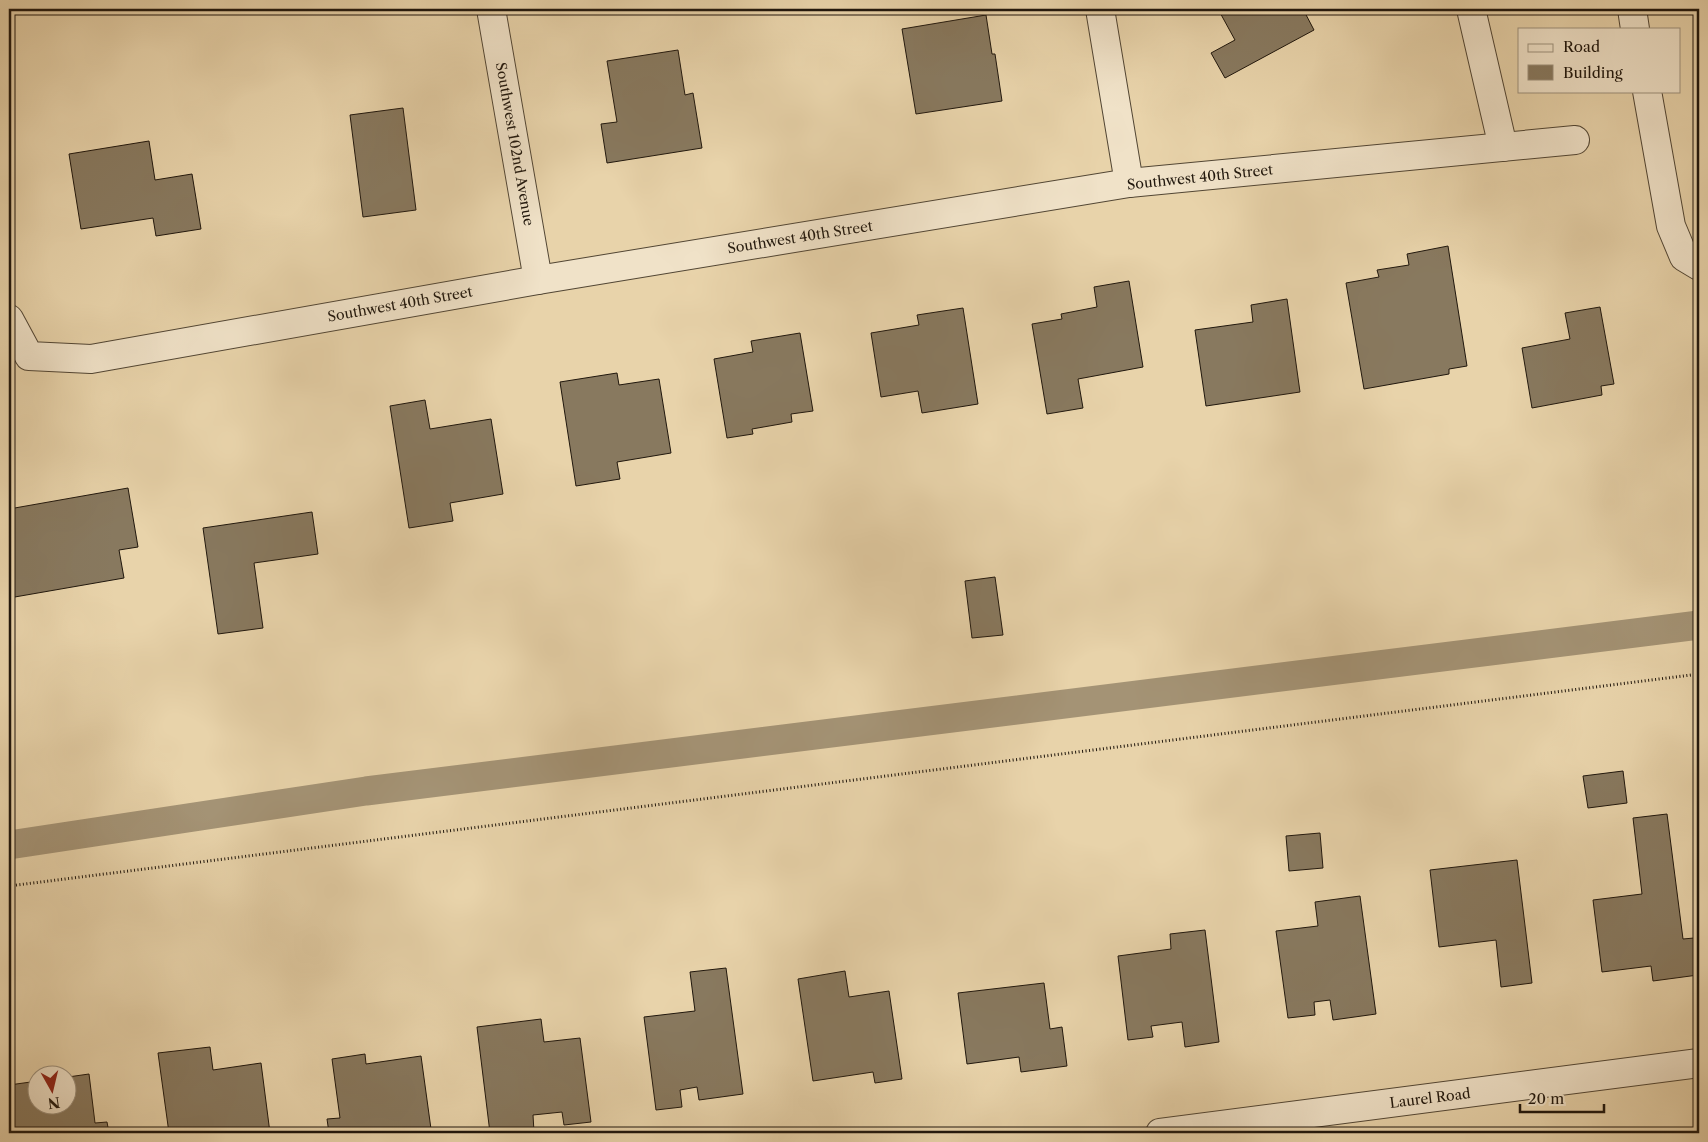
<svg xmlns="http://www.w3.org/2000/svg" width="1708" height="1142" font-family="'Libre Caslon Text',serif">
	<style>
		.lines { fill: none; stroke-linecap: round; stroke-linejoin: round }
		.canal { stroke: #a49375; stroke-width: 29 }
		.building { fill: #88795f; stroke: #20170d }
		.minor-casing { stroke: #524634; stroke-width: 30 }
		.path { stroke: #20170d; stroke-width: 3; stroke-dasharray: 1 2.5; stroke-linecap: butt }
		.minor { stroke: #f0e2c8; stroke-width: 28 }
		.labels { text-anchor: middle; dominant-baseline: central; stroke-width: 4.5; stroke-linejoin: round; paint-order: stroke }
		.street-label { font-size: 14px; fill: #20170d; stroke: #f0e2c8 }
	</style>
	<rect width="100%" height="100%" fill="#e8d3aa"/>
	<filter id="stains"><feTurbulence type="fractalNoise" baseFrequency=".004" numOctaves="4"/><feColorMatrix values="0 0 0 0 .2 0 0 0 0 .09 0 0 0 0 .02 0 0 0 .5 -.17"/></filter>
	<radialGradient id="worn" r=".72"><stop offset=".6" stop-color="#630" stop-opacity="0"/><stop offset="1" stop-color="#630" stop-opacity=".3"/></radialGradient>
	<g class="lines">
		<polyline class="canal" points="9,845 366,791 1699,625"/>
	</g>
	<g class="building">
		<polygon points="1218,9 1303,9 1314,30 1225,78 1211,53 1235,40"/>
		<polygon points="986,15 992,54 995,54 1002,101 916,114 902,29"/>
		<polygon points="678,50 685,95 693,93 702,148 607,163 601,124 617,122 607,61"/>
		<polygon points="403,108 416,210 363,217 350,115"/>
		<polygon points="149,141 155,180 192,174 201,229 156,236 153,218 81,229 69,154"/>
		<polygon points="1448,246 1467,366 1449,369 1449,374 1364,389 1346,283 1379,277 1377,270 1409,265 1407,254"/>
		<polygon points="1129,281 1143,367 1078,379 1083,408 1047,414 1032,324 1062,319 1061,314 1097,307 1094,287"/>
		<polygon points="1287,299 1300,392 1206,406 1195,330 1253,322 1251,305"/>
		<polygon points="1600,307 1614,384 1601,386 1602,395 1532,408 1522,348 1570,339 1565,313"/>
		<polygon points="963,308 978,404 922,413 918,391 881,397 871,333 919,325 917,315"/>
		<polygon points="800,333 813,411 791,414 792,422 752,429 753,434 727,438 714,359 753,352 751,341"/>
		<polygon points="617,373 619,385 659,379 671,453 617,462 620,479 576,486 560,382"/>
		<polygon points="425,400 430,429 491,419 503,494 450,503 453,521 409,528 390,406"/>
		<polygon points="128,488 138,547 119,550 124,578 9,598 9,509"/>
		<polygon points="312,512 318,554 254,563 263,628 218,634 203,528"/>
		<polygon points="995,577 1003,635 972,638 965,581"/>
		<polygon points="1623,771 1627,803 1588,808 1583,776"/>
		<polygon points="1667,814 1683,939 1694,938 1698,975 1653,981 1651,966 1602,972 1593,900 1642,894 1633,818"/>
		<polygon points="1320,833 1323,868 1289,871 1286,836"/>
		<polygon points="1517,860 1532,983 1501,987 1496,940 1439,947 1430,870"/>
		<polygon points="1360,896 1376,1014 1333,1020 1330,1000 1314,1002 1315,1015 1288,1018 1276,931 1318,926 1315,902"/>
		<polygon points="1205,930 1219,1042 1185,1047 1182,1022 1151,1026 1153,1037 1128,1040 1118,956 1171,949 1170,934"/>
		<polygon points="726,968 743,1094 699,1100 697,1087 680,1090 682,1107 656,1110 644,1017 695,1011 690,972"/>
		<polygon points="845,971 849,997 889,991 902,1079 875,1083 873,1072 813,1081 798,979"/>
		<polygon points="1044,983 1050,1029 1062,1027 1067,1066 1021,1072 1019,1057 967,1064 958,993"/>
		<polygon points="541,1019 544,1042 580,1038 591,1122 564,1125 562,1112 533,1115 534,1132 490,1133 477,1027"/>
		<polygon points="210,1047 213,1070 261,1063 270,1133 169,1133 158,1053"/>
		<polygon points="365,1054 366,1064 421,1056 431,1129 396,1133 329,1133 327,1119 340,1118 332,1059"/>
		<polygon points="89,1074 95,1123 107,1122 109,1133 10,1133 9,1085 38,1081 38,1104 68,1104 68,1077"/>
	</g>
	<g class="lines">
		<defs>
			<g id="minor">
				<polyline points="491,9 538,280"/>
				<polyline points="1100,9 1129,183"/>
				<polyline points="1471,9 1503,147"/>
				<polyline points="1632,9 1635,29"/>
				<polyline points="1647,91 1671,226 1684,257 1699,266"/>
				<polyline points="9,319 29,356 91,359 538,280 1129,183 1575,140"/>
				<polyline points="1160,1133 1699,1063"/>
			</g>
		</defs>
		<use href="#minor" class="minor-casing"/>
		<polyline class="path" points="9,886 1699,674"/>
		<use href="#minor" class="minor"/>
	</g>
	<g class="labels">
		<g class="street-label">
			<text transform="translate(515 144) rotate(80)">Southwest 102nd Avenue</text>
			<text transform="translate(1200 177) rotate(-6)">Southwest 40th Street</text>
			<text transform="translate(800 237) rotate(-9)">Southwest 40th Street</text>
			<text transform="translate(400 304) rotate(-10)">Southwest 40th Street</text>
			<text transform="translate(1430 1098) rotate(-7)">Laurel Road</text>
		</g>
	</g>
	<rect width="1708" height="1142" fill="none" stroke="#e8d3aa" stroke-width="30"/>
	<rect x="10" y="10" width="1688" height="1122" fill="none" stroke="#20170d" stroke-width="2.5"/>
	<rect x="15" y="15" width="1678" height="1112" fill="none" stroke="#20170d"/>
	<rect x="1518" y="28" width="162" height="65" fill="#f0e2c8" stroke="#9d917d"/>
	<rect x="1528" y="44" width="25" height="8" fill="#f0e2c8" stroke="#9d917d"/>
	<text x="1563" y="52" font-size="15" fill="#20170d">Road</text>
	<rect x="1528" y="65" width="25" height="15" fill="#88795f" stroke="#9d917d"/>
	<text x="1563" y="78" font-size="15" fill="#20170d">Building</text>
	<g transform="translate(52 1090) rotate(172)"><circle r="24" fill="#f0e2c8" stroke="#9d917d"/>
	<path d="M0-4L9 19L0 12L-9 19Z" fill="#8f2418"/>
	<text y="-8" font-size="14" font-weight="bold" text-anchor="middle" fill="#20170d">N</text>
	</g>
	<path d="M1520 1104v8h84v-8" fill="none" stroke="#20170d" stroke-width="2.5"/>
	<text x="1528" y="1104" font-size="15" fill="#20170d" stroke="#f0e2c8" stroke-width="4" paint-order="stroke">20 m</text>
	<rect width="100%" height="100%" filter="url(#stains)"/>
	<rect width="100%" height="100%" fill="url(#worn)"/>
</svg>
